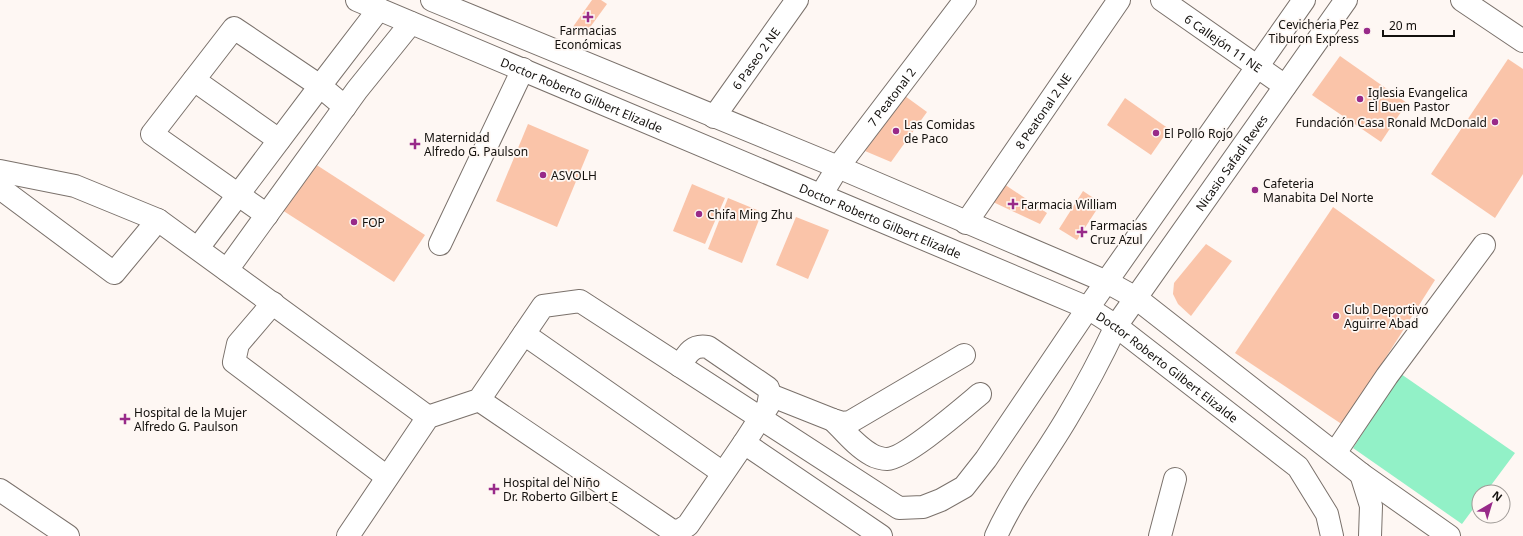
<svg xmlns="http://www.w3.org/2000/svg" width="1523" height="536" font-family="'Noto Sans',sans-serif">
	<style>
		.green { fill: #92f1c7 }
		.building { fill: #fac4a9 }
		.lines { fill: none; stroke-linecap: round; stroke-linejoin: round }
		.minor-casing { stroke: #7a716b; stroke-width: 24 }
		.minor { stroke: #fff; stroke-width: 22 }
		.poi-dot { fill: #982a89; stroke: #fef7f3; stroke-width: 1.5 }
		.labels { text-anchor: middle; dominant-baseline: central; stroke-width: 3.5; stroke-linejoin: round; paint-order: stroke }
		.poi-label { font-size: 12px; fill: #13100d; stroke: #fef7f3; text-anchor: start }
		.street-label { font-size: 12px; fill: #13100d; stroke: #fef7f3 }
	</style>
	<rect width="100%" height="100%" fill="#fef7f3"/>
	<polygon class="green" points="1401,374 1515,453 1486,492 1479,492 1479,501 1462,524 1353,448"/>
	<g class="building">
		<polygon points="592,0 601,0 607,4 583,37 570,31"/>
		<polygon points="1340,56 1407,103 1381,142 1312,95"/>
		<polygon points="1508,59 1523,69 1523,174 1495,218 1431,174"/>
		<polygon points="905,96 927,112 891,162 865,151"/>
		<polygon points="1125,98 1169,129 1151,155 1107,125"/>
		<polygon points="528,124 589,150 557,227 496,201"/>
		<polygon points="312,162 425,235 394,282 282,210"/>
		<polygon points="692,184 725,198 705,244 673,231"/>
		<polygon points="1004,184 1047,213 1040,224 993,202"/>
		<polygon points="1083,191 1101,203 1077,240 1059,229"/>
		<polygon points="728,198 762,212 742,263 708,249"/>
		<polygon points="1333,207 1435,280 1343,425 1235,353"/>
		<polygon points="796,217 829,230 808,279 776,265"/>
		<polygon points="1206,244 1232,261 1191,316 1178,304 1173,294 1174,283"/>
	</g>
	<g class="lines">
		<defs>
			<g id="minor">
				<path id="s1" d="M357,0L1088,308L1116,326L1298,467L1327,514L1332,536"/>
				<polyline points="432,0 838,167 1107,282 1136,298 1361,474 1449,536"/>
				<path id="s2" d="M1162,0L1285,86"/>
				<polyline points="1462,0 1523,41"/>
				<polyline points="194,80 279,140"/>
				<path id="s3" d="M714,117L797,0"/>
				<polyline points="0,171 75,186 158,220 428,417"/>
				<polyline points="0,188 114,273 158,220"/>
				<path id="s4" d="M821,195L838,167L965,0"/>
				<polyline points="267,215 152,134 234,28 320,86 345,107"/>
				<path id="s5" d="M966,223L1119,0"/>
				<polyline points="440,244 523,69"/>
				<polyline points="198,248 320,86 379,9"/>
				<polyline points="227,270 357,90 411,23"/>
				<polyline points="273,303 238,344 234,362 387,477"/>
				<polyline points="524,334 723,473"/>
				<polyline points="770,395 833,420 843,423 850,422 964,355"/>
				<path d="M479,400L671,530L679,531L688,525L744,443L768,406L770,395L768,388L708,347C692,344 687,354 680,366"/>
				<path d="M833,420C845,432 857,447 872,455C875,457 883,459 887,459C906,458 963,408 980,394"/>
				<polyline points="744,443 881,536"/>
				<polyline points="1335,453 1387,376 1484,245"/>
				<polyline points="1361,474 1371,506 1370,536"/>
				<polyline points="0,490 68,536"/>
				<polyline points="348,536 428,417 479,400 543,306 580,301 899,508 923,507 941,500 964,487 986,459 1088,308 1304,0"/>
				<path id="s6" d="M996,536C1015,494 1044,457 1067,418C1085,388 1101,358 1116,326L1346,0"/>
				<polyline points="1160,536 1175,479"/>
			</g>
		</defs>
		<use href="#minor" class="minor-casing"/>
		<use href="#minor" class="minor"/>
	</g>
	<g class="poi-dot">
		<path d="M586 11h4v4h4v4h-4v4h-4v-4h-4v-4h4z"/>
		<circle cx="1367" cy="31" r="4"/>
		<circle cx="1360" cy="99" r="4"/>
		<circle cx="1495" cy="122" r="4"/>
		<circle cx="896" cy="131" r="4"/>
		<circle cx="1156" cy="133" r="4"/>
		<path d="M413 138h4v4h4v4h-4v4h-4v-4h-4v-4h4z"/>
		<circle cx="543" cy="175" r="4"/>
		<circle cx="1255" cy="190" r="4"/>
		<path d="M1011 198h4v4h4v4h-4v4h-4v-4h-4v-4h4z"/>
		<circle cx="699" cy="214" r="4"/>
		<circle cx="354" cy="222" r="4"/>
		<path d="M1080 226h4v4h4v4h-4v4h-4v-4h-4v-4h4z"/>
		<circle cx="1336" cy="316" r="4"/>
		<path d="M123 413h4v4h4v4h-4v4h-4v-4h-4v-4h4z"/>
		<path d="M492 483h4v4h4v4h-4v4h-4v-4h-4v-4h4z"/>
	</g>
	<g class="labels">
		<g class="poi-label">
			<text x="1359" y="24" text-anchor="end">Cevicheria Pez<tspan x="1359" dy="14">Tiburon Express</tspan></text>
			<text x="588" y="30" text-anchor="middle">Farmacias<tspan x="588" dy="14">Económicas</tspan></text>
			<text x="1368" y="92">Iglesia Evangelica<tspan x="1368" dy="14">El Buen Pastor</tspan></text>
			<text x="1487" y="122" text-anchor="end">Fundación Casa Ronald McDonald</text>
			<text x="904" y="124">Las Comidas<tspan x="904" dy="14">de Paco</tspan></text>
			<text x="1164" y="133">El Pollo Rojo</text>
			<text x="424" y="137">Maternidad<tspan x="424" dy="14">Alfredo G. Paulson</tspan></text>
			<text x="551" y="175">ASVOLH</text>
			<text x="1263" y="183">Cafeteria<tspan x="1263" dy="14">Manabita Del Norte</tspan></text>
			<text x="1021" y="204">Farmacia William</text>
			<text x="707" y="214">Chifa Ming Zhu</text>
			<text x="362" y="222">FOP</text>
			<text x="1090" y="225">Farmacias<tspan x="1090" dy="14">Cruz Azul</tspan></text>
			<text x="1344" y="309">Club Deportivo<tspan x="1344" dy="14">Aguirre Abad</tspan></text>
			<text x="134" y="412">Hospital de la Mujer<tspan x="134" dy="14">Alfredo G. Paulson</tspan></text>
			<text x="503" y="482">Hospital del Niño<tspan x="503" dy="14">Dr. Roberto Gilbert E</tspan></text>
		</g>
		<g class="street-label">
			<text stroke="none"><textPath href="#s2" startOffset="75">6 Callejón 11 NE</textPath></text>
			<text stroke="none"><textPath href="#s3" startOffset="72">6 Paseo 2 NE</textPath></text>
			<text stroke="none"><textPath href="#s1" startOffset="244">Doctor Roberto Gilbert Elizalde</textPath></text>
			<text stroke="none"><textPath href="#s4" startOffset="121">7 Peatonal 2</textPath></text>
			<text stroke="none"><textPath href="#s5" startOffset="136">8 Peatonal 2 NE</textPath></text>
			<text stroke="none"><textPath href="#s6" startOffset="442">Nicasio Safadi Reves</textPath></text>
			<text stroke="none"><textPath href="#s1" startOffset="568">Doctor Roberto Gilbert Elizalde</textPath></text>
			<text stroke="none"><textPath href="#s1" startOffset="892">Doctor Roberto Gilbert Elizalde</textPath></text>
		</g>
	</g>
	<g transform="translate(1491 504) rotate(38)"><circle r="19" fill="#fef7f3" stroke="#a09b97"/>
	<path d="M0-3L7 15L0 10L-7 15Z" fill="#982a89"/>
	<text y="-6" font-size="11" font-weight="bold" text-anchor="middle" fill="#13100d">N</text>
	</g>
	<path d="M1383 30v6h71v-6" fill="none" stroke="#13100d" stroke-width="2"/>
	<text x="1389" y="30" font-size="12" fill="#13100d" stroke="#fef7f3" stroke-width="3" paint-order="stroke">20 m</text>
</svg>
